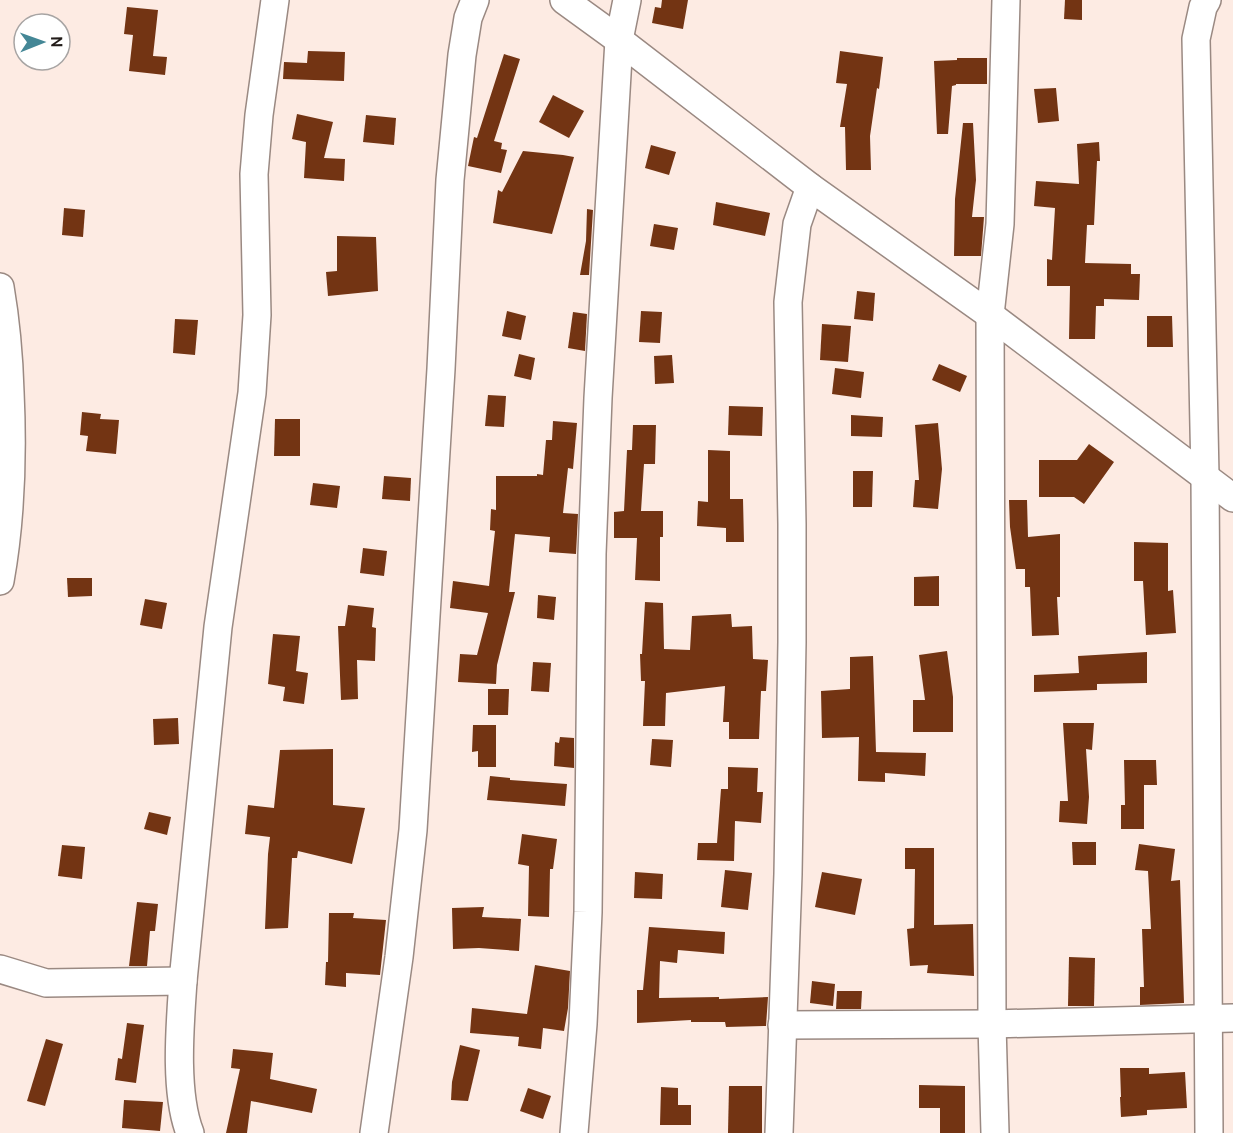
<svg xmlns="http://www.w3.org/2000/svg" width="1233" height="1133" font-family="Cabin,sans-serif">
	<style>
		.building { fill: #733413 }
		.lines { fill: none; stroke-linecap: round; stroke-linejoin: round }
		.minor-casing { stroke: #9a8982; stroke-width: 30 }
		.minor { stroke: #fff; stroke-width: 27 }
	</style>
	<rect width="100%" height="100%" fill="#fdebe3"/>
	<g class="building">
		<polygon points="662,0 688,0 683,29 652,23 655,7 661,8"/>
		<polygon points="1065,0 1082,0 1082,20 1064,19"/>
		<polygon points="127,7 158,10 153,56 167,57 165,75 129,71 133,35 124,34"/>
		<polygon points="308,51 345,52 344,81 283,79 284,62 307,63"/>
		<polygon points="840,51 883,57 879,89 877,88 870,136 871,170 846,170 845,127 840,127 847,84 836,83"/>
		<polygon points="504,54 520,59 494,141 502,143 501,149 507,150 501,173 468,166 474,137 477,138"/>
		<polygon points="957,58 987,58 987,84 956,84 956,85 952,86 948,134 937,134 934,61 957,60"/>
		<polygon points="1056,88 1059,121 1038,123 1034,89"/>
		<polygon points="553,95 584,111 569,138 539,122"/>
		<polygon points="297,114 333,122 324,158 345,159 344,181 304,178 306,142 292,139"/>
		<polygon points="366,115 396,118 394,145 363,142"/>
		<polygon points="963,123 973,123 976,180 972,217 984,217 981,256 954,256 955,199"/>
		<polygon points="1099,142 1100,161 1097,161 1094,225 1087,225 1085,263 1131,264 1131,274 1140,274 1139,300 1104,299 1104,306 1096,306 1095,339 1069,339 1070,286 1047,286 1047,259 1052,260 1055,208 1034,206 1036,181 1079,184 1077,144"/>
		<polygon points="651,145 676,152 669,175 645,168"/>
		<polygon points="523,151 563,155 574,157 552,234 493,223 498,190 502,192"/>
		<polygon points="716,202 770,213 765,236 713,225"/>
		<polygon points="64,208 85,210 83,237 62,235"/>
		<polygon points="587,209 593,210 589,275 580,275 586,241"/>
		<polygon points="654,224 678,228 674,250 650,246"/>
		<polygon points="337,236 376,237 378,291 328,296 326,272 337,271"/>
		<polygon points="857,291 875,293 873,321 854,319"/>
		<polygon points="507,311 526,316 521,340 502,336"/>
		<polygon points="641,311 662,312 660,343 639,342"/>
		<polygon points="573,312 587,314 585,351 568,348"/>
		<polygon points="1147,316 1172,316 1173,347 1147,347"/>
		<polygon points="175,319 198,320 195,355 173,353"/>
		<polygon points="822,324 851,326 848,362 820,360"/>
		<polygon points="519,354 535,358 531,380 514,376"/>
		<polygon points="672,355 674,383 655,384 654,356"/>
		<polygon points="939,364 967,376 960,392 932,380"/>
		<polygon points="835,368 864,372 861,398 832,394"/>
		<polygon points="488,395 506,396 504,427 485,426"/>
		<polygon points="729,406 763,407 762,436 728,435"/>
		<polygon points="82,412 101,414 100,419 119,420 116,454 86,451 88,436 80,435"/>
		<polygon points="851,415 883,417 882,437 851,436"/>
		<polygon points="275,419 300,419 300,456 274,456"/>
		<polygon points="553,421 577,423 573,469 568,468 563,513 578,514 576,554 549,552 550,537 515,534 509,592 515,592 497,665 496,684 458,682 460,654 477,655 488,613 450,608 453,581 489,586 495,531 490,530 491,509 496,510 496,476 537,476 537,474 543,475 546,440 552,440"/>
		<polygon points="938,423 942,469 938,509 913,507 915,480 919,480 915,425"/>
		<polygon points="633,425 656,425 655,464 644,464 641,511 663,511 663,537 660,537 660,581 635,580 637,538 614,538 614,512 624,511 627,450 632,450"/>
		<polygon points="1089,444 1114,462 1084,504 1074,497 1039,497 1039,460 1077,460"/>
		<polygon points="708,450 730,451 730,499 743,499 744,542 726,542 726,528 697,526 698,501 708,502"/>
		<polygon points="853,471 873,471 872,507 853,507"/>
		<polygon points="384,476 411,478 410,501 382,499"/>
		<polygon points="313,483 340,486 337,508 310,505"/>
		<polygon points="1009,500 1027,500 1028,537 1060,534 1060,597 1057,597 1059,635 1032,636 1030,587 1025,587 1025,569 1016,569 1010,527"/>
		<polygon points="1134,542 1168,543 1168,591 1173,590 1176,633 1146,635 1143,581 1134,581"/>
		<polygon points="363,548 387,551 384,576 360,573"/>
		<polygon points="939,576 939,606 914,606 914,577"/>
		<polygon points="67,578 92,578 92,596 68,597"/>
		<polygon points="538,595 556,597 554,620 537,618"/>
		<polygon points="145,599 167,603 162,629 140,625"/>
		<polygon points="645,602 663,603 664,649 690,650 692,616 731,614 732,627 752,626 753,659 768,660 766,691 761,691 759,739 729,739 729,722 723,722 725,686 666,693 665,726 643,726 645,681 641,681 640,654 642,654"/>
		<polygon points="348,605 374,608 372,627 376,628 375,661 357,660 358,699 341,700 338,626 345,626"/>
		<polygon points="273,634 300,636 296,671 308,673 304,704 283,701 285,687 268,684"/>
		<polygon points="947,651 953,697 953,732 913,732 913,700 925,700 919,655"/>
		<polygon points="1147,652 1147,683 1097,684 1097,690 1034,692 1034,675 1079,673 1078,656"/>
		<polygon points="873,656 876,752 926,753 925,776 885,773 885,782 858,781 859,737 822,738 821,691 850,689 850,657"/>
		<polygon points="533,662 551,663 549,692 531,691"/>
		<polygon points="488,689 509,689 508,715 488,715"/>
		<polygon points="178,718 179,744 154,745 153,719"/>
		<polygon points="1063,723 1094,723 1092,750 1086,749 1089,797 1087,824 1059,822 1060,801 1068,801"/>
		<polygon points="473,725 496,725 496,767 478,767 478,751 472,752"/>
		<polygon points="560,737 574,738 574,768 554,766 555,742 559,743"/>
		<polygon points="652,739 673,740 671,767 650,765"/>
		<polygon points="333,749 333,805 365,808 352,864 298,851 297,858 292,858 288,928 265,929 268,854 270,837 245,834 248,805 274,808 280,750"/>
		<polygon points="1124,760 1156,760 1157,785 1144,785 1144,829 1121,829 1121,805 1125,805"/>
		<polygon points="728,767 758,768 757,792 763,792 761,823 735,821 734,861 697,860 698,843 717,843 721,789 728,789"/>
		<polygon points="490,776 510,778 510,780 567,784 565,806 487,800"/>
		<polygon points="149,812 171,817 167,835 144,829"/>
		<polygon points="522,834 557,839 553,869 550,869 549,917 528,916 529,866 518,864"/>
		<polygon points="1072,842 1096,842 1096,865 1073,865"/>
		<polygon points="1139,844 1175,849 1171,881 1180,880 1184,1003 1140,1005 1140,987 1144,987 1142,929 1151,929 1148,871 1135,870"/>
		<polygon points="62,845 85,847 82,879 58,876"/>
		<polygon points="905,848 934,848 934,925 973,924 974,976 927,973 928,965 910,966 907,929 914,928 915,869 905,869"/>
		<polygon points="725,870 752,873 748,910 721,907"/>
		<polygon points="635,872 663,874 662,899 634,898"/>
		<polygon points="822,872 862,879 855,915 815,907"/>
		<polygon points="137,902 158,904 155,931 150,931 147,966 129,966"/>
		<polygon points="484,907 482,917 521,919 519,951 479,948 453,949 452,908"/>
		<polygon points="329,913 354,913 353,918 386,920 380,975 346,973 346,987 325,985 326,962 328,962"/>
		<polygon points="649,927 725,932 724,954 678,950 677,963 660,961 659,998 719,997 719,999 768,997 766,1026 726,1027 725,1022 691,1022 691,1020 637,1023 637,990 643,990"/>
		<polygon points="1069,957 1095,958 1094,1006 1068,1006"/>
		<polygon points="535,965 570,971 568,1008 564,1031 543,1028 541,1049 518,1046 519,1037 470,1033 472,1008 527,1014"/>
		<polygon points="812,981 835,984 833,1006 810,1003"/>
		<polygon points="837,991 862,991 861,1009 836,1009"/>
		<polygon points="127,1023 144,1025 136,1083 115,1080 118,1058 122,1059"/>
		<polygon points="46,1039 63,1044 45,1106 27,1101"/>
		<polygon points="460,1045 480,1050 468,1101 451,1100 452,1082"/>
		<polygon points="233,1049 273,1053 270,1079 317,1089 312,1113 251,1101 247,1133 226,1133 240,1069 231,1068"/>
		<polygon points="1120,1068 1149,1068 1149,1074 1185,1072 1187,1108 1147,1110 1147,1115 1121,1117 1120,1097 1121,1097"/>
		<polygon points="919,1085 965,1086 965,1133 940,1133 940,1108 919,1108"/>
		<polygon points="729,1086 762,1086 762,1133 728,1133"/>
		<polygon points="661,1087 678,1088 678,1105 691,1105 691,1125 660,1125"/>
		<polygon points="528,1088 551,1096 543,1119 520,1111"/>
		<polygon points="124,1100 163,1102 160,1131 122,1128"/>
	</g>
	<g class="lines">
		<defs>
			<g id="minor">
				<polyline points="564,0 619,40 810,187 990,315 1233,498"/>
				<polyline points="1207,0 1203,7 1196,39 1205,476 1209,1133"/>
				<path d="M0,287C6,322 9,357 10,392C13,456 11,519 0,581"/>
				<polyline points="0,969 46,983 183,981"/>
				<polyline points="782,1025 992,1024 1233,1018"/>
				<path d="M190,1133C174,1092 180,1025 183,981L218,627L252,393L257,315L254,174L259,115L275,0"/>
				<polyline points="374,1133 399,957 413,830 441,369 450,180 462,55 468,18 475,0"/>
				<polyline points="574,1133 583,1024 588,912 592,554 598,398 619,40 627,0"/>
				<polyline points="779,1133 788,874 792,642 792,524 788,302 797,224 810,187"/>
				<polyline points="995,1133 992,1024 990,315 1000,224 1006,0"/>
			</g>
		</defs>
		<use href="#minor" class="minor-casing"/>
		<use href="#minor" class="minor"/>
	</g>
	<g transform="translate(42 42) rotate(89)"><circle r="28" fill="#ffffff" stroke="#a7a4a3" stroke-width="1.5"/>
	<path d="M0-4.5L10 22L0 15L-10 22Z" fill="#448796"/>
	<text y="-9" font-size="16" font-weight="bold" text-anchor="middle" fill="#221c19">N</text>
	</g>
</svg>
